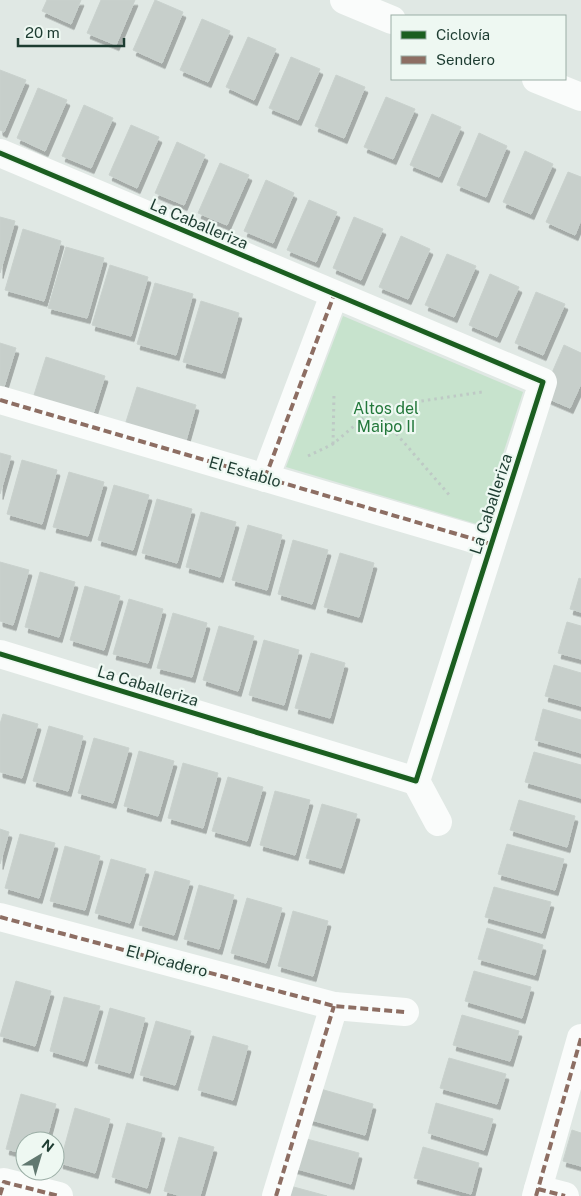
<svg xmlns="http://www.w3.org/2000/svg" width="581" height="1196" font-family="'Public Sans',sans-serif">
	<style>
		.green { fill: #c7e3cd }
		.building { fill: #c7cfcb; stroke: #c9d1cd; filter: url(#shadow) }
		.lines { fill: none; stroke-linecap: round; stroke-linejoin: round }
		.path { stroke: #bec9c5; stroke-width: 3; stroke-dasharray: 2.5 4; stroke-linecap: butt }
		.street { stroke: #fafcfb; stroke-width: 28 }
		.quiet { stroke: #8d6e63; stroke-width: 4; stroke-dasharray: 8 4; stroke-linecap: butt }
		.cycleway-casing { stroke: #eef8f2; stroke-width: 8 }
		.cycleway { stroke: #1b5e20; stroke-width: 5 }
		.labels { text-anchor: middle; dominant-baseline: central; stroke-width: 4.5; stroke-linejoin: round; paint-order: stroke }
		.street-label { font-size: 16px; fill: #1d3c31; stroke: #eef8f2 }
		.park-label { font-size: 16px; fill: #23783b; stroke: #eef8f2 }
	</style>
	<defs>
		<filter id="shadow"><feDropShadow dx="3" dy="5.5" stdDeviation="0" flood-color="#0004"/></filter>
	</defs>
	<rect width="100%" height="100%" fill="#e0e8e4"/>
	<polygon class="green" points="343,316 523,392 480,525 286,467"/>
	<g class="building">
		<polygon points="47,0 81,0 71,24 42,11"/>
		<polygon points="101,0 135,0 116,45 87,33"/>
		<polygon points="155,0 183,12 162,63 133,50"/>
		<polygon points="202,19 230,31 208,82 180,70"/>
		<polygon points="248,37 276,49 254,100 226,87"/>
		<polygon points="291,57 320,69 298,120 269,108"/>
		<polygon points="0,70 26,80 4,132 0,130"/>
		<polygon points="336,75 365,87 344,138 315,126"/>
		<polygon points="38,88 67,100 45,151 17,138"/>
		<polygon points="386,97 415,109 393,159 364,147"/>
		<polygon points="84,105 113,118 91,168 62,156"/>
		<polygon points="432,114 461,127 439,177 410,165"/>
		<polygon points="131,125 159,137 137,188 109,175"/>
		<polygon points="479,133 507,146 486,197 457,185"/>
		<polygon points="177,142 205,155 184,205 155,193"/>
		<polygon points="525,151 553,164 531,214 503,202"/>
		<polygon points="220,163 249,175 227,225 198,213"/>
		<polygon points="568,172 581,177 581,220 575,235 546,222"/>
		<polygon points="266,180 294,193 273,243 244,231"/>
		<polygon points="309,200 337,212 316,262 287,250"/>
		<polygon points="0,217 15,221 0,273"/>
		<polygon points="354,217 383,229 361,280 333,268"/>
		<polygon points="23,229 61,241 44,301 5,290"/>
		<polygon points="401,236 430,249 408,299 379,287"/>
		<polygon points="66,247 104,258 87,318 48,308"/>
		<polygon points="447,254 476,266 454,317 425,305"/>
		<polygon points="110,265 148,277 131,336 92,325"/>
		<polygon points="490,274 519,287 497,337 469,325"/>
		<polygon points="155,283 193,294 176,355 137,344"/>
		<polygon points="536,292 565,304 543,355 515,343"/>
		<polygon points="201,301 239,313 222,373 183,362"/>
		<polygon points="0,343 16,348 4,387 0,385"/>
		<polygon points="564,345 581,353 581,384 570,408 542,396"/>
		<polygon points="46,357 105,376 93,414 34,395"/>
		<polygon points="137,387 196,405 185,444 125,425"/>
		<polygon points="0,453 11,456 0,494"/>
		<polygon points="22,460 57,470 42,524 7,514"/>
		<polygon points="69,472 104,482 88,536 53,527"/>
		<polygon points="114,485 149,495 133,550 98,540"/>
		<polygon points="157,499 192,509 177,563 142,553"/>
		<polygon points="201,512 236,522 220,577 186,567"/>
		<polygon points="248,525 282,535 267,590 232,580"/>
		<polygon points="293,540 328,550 312,604 278,594"/>
		<polygon points="340,553 374,563 359,617 324,607"/>
		<polygon points="0,562 29,570 13,625 0,621"/>
		<polygon points="40,572 75,582 59,637 25,627"/>
		<polygon points="579,578 581,579 581,612 570,609"/>
		<polygon points="85,586 120,596 104,650 70,640"/>
		<polygon points="129,599 163,609 148,663 113,654"/>
		<polygon points="173,613 207,623 192,677 157,668"/>
		<polygon points="567,622 581,626 581,659 558,653"/>
		<polygon points="219,626 254,636 238,691 203,680"/>
		<polygon points="264,640 299,650 284,705 249,695"/>
		<polygon points="311,653 345,663 330,718 295,708"/>
		<polygon points="554,665 581,673 581,706 545,696"/>
		<polygon points="543,709 581,720 581,753 535,740"/>
		<polygon points="3,714 38,724 22,778 0,772 0,724"/>
		<polygon points="49,726 83,736 68,791 33,781"/>
		<polygon points="94,738 129,748 113,803 78,793"/>
		<polygon points="139,751 174,761 158,816 124,806"/>
		<polygon points="534,752 581,765 581,798 525,782"/>
		<polygon points="183,763 218,773 203,828 168,818"/>
		<polygon points="228,777 263,787 247,841 212,831"/>
		<polygon points="275,791 310,800 295,855 260,845"/>
		<polygon points="519,800 575,816 567,847 510,830"/>
		<polygon points="322,804 357,814 341,868 306,858"/>
		<polygon points="0,829 9,832 0,864"/>
		<polygon points="20,834 55,843 39,898 5,888"/>
		<polygon points="507,844 564,859 555,890 498,874"/>
		<polygon points="65,846 100,856 85,910 50,901"/>
		<polygon points="111,859 146,869 130,923 95,913"/>
		<polygon points="155,871 190,881 174,935 139,925"/>
		<polygon points="199,885 234,895 219,949 184,939"/>
		<polygon points="494,887 551,902 542,933 485,917"/>
		<polygon points="247,898 282,908 266,963 231,953"/>
		<polygon points="293,911 328,921 313,976 278,966"/>
		<polygon points="487,928 543,945 535,975 478,959"/>
		<polygon points="474,971 531,987 522,1018 465,1001"/>
		<polygon points="16,981 51,991 35,1046 0,1036"/>
		<polygon points="64,997 100,1006 84,1061 50,1051"/>
		<polygon points="110,1008 145,1018 130,1073 95,1063"/>
		<polygon points="462,1015 519,1031 510,1061 453,1045"/>
		<polygon points="156,1021 191,1031 175,1085 140,1075"/>
		<polygon points="213,1036 248,1046 233,1100 198,1090"/>
		<polygon points="449,1058 506,1074 497,1104 440,1088"/>
		<polygon points="317,1088 373,1104 365,1135 308,1119"/>
		<polygon points="21,1094 56,1104 46,1141 25,1141 25,1154 6,1149"/>
		<polygon points="436,1103 493,1119 484,1150 428,1133"/>
		<polygon points="75,1108 110,1119 95,1173 60,1163"/>
		<polygon points="127,1123 162,1133 147,1188 112,1177"/>
		<polygon points="572,1130 581,1133 581,1166 563,1161"/>
		<polygon points="179,1137 214,1147 200,1196 181,1196 164,1191"/>
		<polygon points="303,1138 359,1153 351,1184 294,1168"/>
		<polygon points="423,1147 479,1163 471,1194 414,1178"/>
		<polygon points="290,1186 327,1196 287,1196"/>
	</g>
	<g class="lines">
		<g class="path">
			<polyline points="375,409 451,497"/>
			<polyline points="333,444 334,393"/>
			<polyline points="308,456 333,444 375,408 482,392"/>
		</g>
		<g class="street">
			<polyline points="344,0 392,20"/>
			<polyline points="536,79 581,97"/>
			<polyline points="0,153 543,382 416,781 0,654"/>
			<polyline points="0,400 491,544"/>
			<polyline points="265,478 334,295"/>
			<polyline points="416,781 438,822"/>
			<polyline points="0,917 334,1006 405,1012"/>
			<polyline points="538,1189 565,1196"/>
			<polyline points="0,1195 4,1182 59,1196"/>
			<polyline points="276,1196 334,1006"/>
			<polyline points="536,1196 581,1038"/>
		</g>
		<g class="quiet">
			<polyline points="0,400 491,544"/>
			<polyline points="265,478 334,295"/>
			<polyline points="0,917 334,1006 405,1012"/>
			<polyline points="538,1189 565,1196"/>
			<polyline points="0,1195 4,1182 59,1196"/>
			<polyline points="276,1196 334,1006"/>
			<polyline points="536,1196 581,1038"/>
		</g>
		<defs>
			<polyline id="cycleway" points="0,153 543,382 416,781 0,654"/>
		</defs>
		<use href="#cycleway" class="cycleway-casing"/>
		<use href="#cycleway" class="cycleway"/>
	</g>
	<g class="labels">
		<g class="street-label">
			<text transform="translate(199 224) rotate(23)">La Caballeriza</text>
			<text transform="translate(245 472) rotate(16)">El Establo</text>
			<text transform="translate(491 504) rotate(-72)">La Caballeriza</text>
			<text transform="translate(148 686) rotate(17)">La Caballeriza</text>
			<text transform="translate(167 961) rotate(15)">El Picadero</text>
		</g>
		<g class="park-label">
			<text x="386" y="408">Altos del<tspan x="386" dy="18">Maipo II</tspan></text>
		</g>
	</g>
	<rect x="391" y="15" width="175" height="65" fill="#eef8f2" stroke="#9aada5"/>
	<rect x="401" y="31" width="25" height="8" fill="#1b5e20" stroke="#9aada5"/>
	<text x="436" y="40" font-size="15" fill="#1d3c31">Ciclovía</text>
	<rect x="401" y="56" width="25" height="8" fill="#8d6e63" stroke="#9aada5"/>
	<text x="436" y="65" font-size="15" fill="#1d3c31">Sendero</text>
	<g transform="translate(40 1156) rotate(38)"><circle r="24" fill="#eef8f2" stroke="#9aada5"/>
	<path d="M0-4L9 19L0 12L-9 19Z" fill="#617870"/>
	<text y="-8" font-size="14" font-weight="bold" text-anchor="middle" fill="#1d3c31">N</text>
	</g>
	<path d="M18 38v8h106v-8" fill="none" stroke="#1d3c31" stroke-width="2.5"/>
	<text x="25" y="38" font-size="15" fill="#1d3c31" stroke="#eef8f2" stroke-width="4" paint-order="stroke">20 m</text>
</svg>
